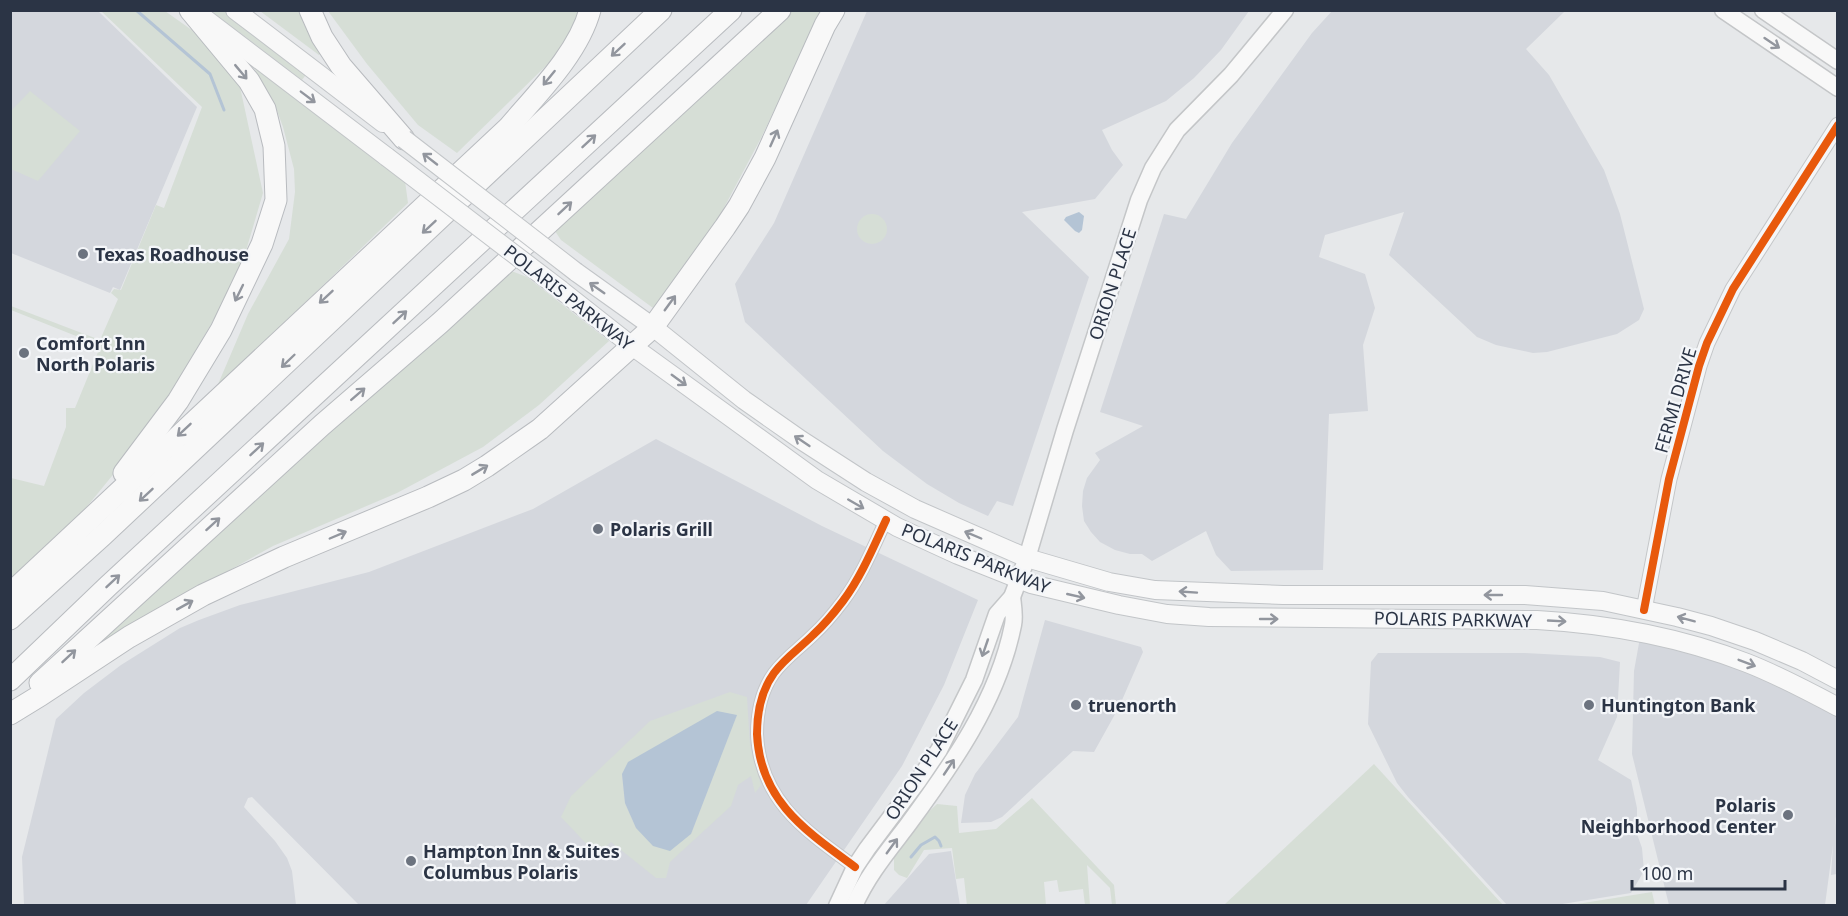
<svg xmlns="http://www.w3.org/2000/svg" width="1848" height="916" font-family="'Noto Sans',sans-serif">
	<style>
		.built { fill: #d4d7dd }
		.green { fill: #d6ded6; fill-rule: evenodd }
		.water { fill: #b4c4d5 }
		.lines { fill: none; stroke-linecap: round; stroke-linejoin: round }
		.stream { stroke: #b4c4d5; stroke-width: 3 }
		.minor-casing { stroke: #c4c6c8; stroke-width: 14 }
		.tertiary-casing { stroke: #c4c6c8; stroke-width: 17 }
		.secondary-casing { stroke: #c4c6c8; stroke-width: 19 }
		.primary-casing { stroke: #c2c5c8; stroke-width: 20 }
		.motorway-casing { stroke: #b8bbbf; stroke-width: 23 }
		.minor { stroke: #f5f6f7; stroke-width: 12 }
		.tertiary { stroke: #f5f6f7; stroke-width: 15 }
		.secondary { stroke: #f8f8f8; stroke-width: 16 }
		.primary { stroke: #f8f8f8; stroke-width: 18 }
		.motorway { stroke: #f8f8f8; stroke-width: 21 }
		.primary-bridge-casing { stroke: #c2c5c8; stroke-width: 20; stroke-linecap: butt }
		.primary-bridge { stroke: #f8f8f8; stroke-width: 18 }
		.cycleway-casing { stroke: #f4f6f9; stroke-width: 11 }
		.cycleway { stroke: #e8590c; stroke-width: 8 }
		.oneway { stroke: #92969e }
		.poi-dot { fill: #6c737f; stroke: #f4f6f9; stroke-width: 2 }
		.labels { text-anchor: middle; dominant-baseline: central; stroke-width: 4.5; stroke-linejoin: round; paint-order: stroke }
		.poi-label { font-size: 18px; font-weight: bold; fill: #2b3445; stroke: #f4f6f9; text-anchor: start }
		.street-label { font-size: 18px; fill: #2b3445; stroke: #f4f6f9 }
	</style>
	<rect width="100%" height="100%" fill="#e6e8ea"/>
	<g class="built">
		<polygon points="10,11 98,11 197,107 120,290 113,287 110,293 11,253"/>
		<polygon points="867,11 1249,11 1221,50 1194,78 1166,101 1102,130 1112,150 1123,165 1095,199 1022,212 1089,277 1013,506 997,501 988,516 959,503 927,484 883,451 745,322 735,284 774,223"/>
		<polygon points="1332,11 1563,11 1564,12 1526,49 1549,75 1604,170 1620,214 1644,309 1639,320 1617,334 1547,352 1533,353 1496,345 1477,337 1389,255 1404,212 1325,235 1319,257 1365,274 1375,308 1363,345 1368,411 1329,414 1323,570 1231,571 1216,555 1206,531 1152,561 1142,554 1130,554 1115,550 1100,542 1091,532 1084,521 1082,506 1083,491 1087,478 1100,460 1095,453 1143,426 1100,412 1164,214 1186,219 1232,143 1312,33"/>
		<polygon points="656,439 822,526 978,600 944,685 902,766 806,905 359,905 252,797 248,798 244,807 275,841 287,858 292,871 296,905 24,905 22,857 56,719 84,693 121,665 180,628 199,620 240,605 369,572 533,509"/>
		<polygon points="1045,620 1141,647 1143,652 1119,707 1094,752 1073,751 1002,817 991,822 961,823 965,795 975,774 1018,717"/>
		<polygon points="1641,632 1684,643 1837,708 1838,802 1834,831 1837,813 1837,874 1831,875 1833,845 1825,905 1669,905 1632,754 1634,671"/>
		<polygon points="1378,653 1525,653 1600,657 1620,662 1617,717 1598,760 1631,780 1637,808 1637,834 1642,848 1644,871 1631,893 1556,905 1507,905 1408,797 1397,783 1368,724 1371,662"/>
		<polygon points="951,851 960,905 884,905 929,854"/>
	</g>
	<g class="green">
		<polygon points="101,11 165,11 196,33 210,47 240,87 263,193 238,278 171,393 134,449 76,520 11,582 11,478 44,486 66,427 66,408 75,408 98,352 89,349 91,342 11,310 11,306 100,340 118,299 111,293 114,289 121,290 156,205 164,208 202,107"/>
		<polygon points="211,11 226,11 308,72 302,80"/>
		<polygon points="260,11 304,11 323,51 319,55"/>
		<polygon points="328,11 578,11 571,32 559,53 457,153 418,125 367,64"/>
		<polygon points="792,11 826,11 801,54 761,138 718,219 653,308 561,240 553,228"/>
		<polygon points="253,66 405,181 408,203 216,389 248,314 289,239 295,192 294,169 283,127 276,108"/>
		<polygon points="30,91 80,131 38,181 11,169 11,111"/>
		<circle cx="872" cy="229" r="15"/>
		<polygon points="501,271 514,272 527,277 609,341 539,405 483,447 397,493 273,546 97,644"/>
		<path d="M730,692L747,697L750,746L761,785L755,793L751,776L738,785L731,806L670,862L666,878H656L611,842L597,855L561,817L571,796L650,721ZM736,715L691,834L636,828L625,803L622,774Z"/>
		<polygon points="1374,764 1503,905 1224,905"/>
		<polygon points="1032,798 1114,885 1116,905 1112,905 1110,888 1087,865 1090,905 1085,905 1083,889 1059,892 1057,880 1044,882 1046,905 967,906 964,878 956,879 952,848 924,850 907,878 899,875 894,870 894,858 923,817 937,804 957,806 959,833 996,829"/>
		<polygon points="1652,892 1655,905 1571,905"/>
	</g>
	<g class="water">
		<polygon points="1079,212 1084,216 1082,230 1079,233 1075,231 1064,220 1066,217"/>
		<polygon points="717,711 737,715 691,834 670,851 653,846 636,828 625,803 622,774 628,762"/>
	</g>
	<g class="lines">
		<g class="stream">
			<polyline points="136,10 210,74 224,110"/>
			<polyline points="911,857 921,845 935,837 939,841 941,846"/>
		</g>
		<defs>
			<path id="minor" d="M855,867C806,831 760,801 757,734C757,713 761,691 774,673C785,658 800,648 813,635C824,625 834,613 843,601C861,577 873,548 886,520"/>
			<polyline id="tertiary" points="1644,610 1669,479 1699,366 1707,343 1733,289 1838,125"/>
			<g id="secondary">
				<polyline points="1723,10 1838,88"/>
				<polyline points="1763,10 1838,61"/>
				<polyline points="837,906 855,867 867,849 918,781 939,750 974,680 997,614 1012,597 1027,558 1065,430 1139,200 1153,168 1177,130 1231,75 1285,10"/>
				<path d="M854,906C867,876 888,851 907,826C952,765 998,700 1013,625C1015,616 1013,606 1012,597"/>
			</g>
			<g id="primary">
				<polyline points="235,10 383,123"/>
				<polyline points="203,17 387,157"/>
				<polyline points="576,272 653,327 744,400 801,440 866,482 915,509 1027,558 1109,582 1155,590 1283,595 1525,595 1603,601 1677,617 1711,626 1755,641 1802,661 1838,680"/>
				<path d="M561,290L632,346L817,480L897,527L958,555L1031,584L1119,605L1167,614L1209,617L1537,620C1608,624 1680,637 1747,663C1778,675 1808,691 1838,707"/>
			</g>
			<g id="motorway">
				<polyline points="310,10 322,37 341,66 404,139"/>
				<polyline points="124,473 178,401 221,330 262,244 276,200 274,146 265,109 249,81 190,10"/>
				<path d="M10,594L508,128C536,95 578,54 590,10"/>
				<polyline points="10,619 102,536 661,10"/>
				<polyline points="10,680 108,586 731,10"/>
				<polyline points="40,683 322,425 440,323 780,10"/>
				<polyline points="10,714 41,695 129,637 203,595 284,557 428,497 464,480 487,466 540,429 653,327 725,227 739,206 765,158 825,25 834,10"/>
			</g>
		</defs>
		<use href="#minor" class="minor-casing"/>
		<use href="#tertiary" class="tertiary-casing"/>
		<use href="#secondary" class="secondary-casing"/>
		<use href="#primary" class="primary-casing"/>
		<use href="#motorway" class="motorway-casing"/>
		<use href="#minor" class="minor"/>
		<use href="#tertiary" class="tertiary"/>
		<use href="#secondary" class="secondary"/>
		<use href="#primary" class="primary"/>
		<use href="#motorway" class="motorway"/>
		<defs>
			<g id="primary-bridge">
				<polyline points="404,139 576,272"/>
				<polyline points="387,157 561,290"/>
			</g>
		</defs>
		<use href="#primary-bridge" class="primary-bridge-casing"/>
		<use href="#primary-bridge" class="primary-bridge"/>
		<defs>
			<g id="cycleway">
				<polyline points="1644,610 1669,479 1699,366 1707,343 1733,289 1838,125"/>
				<path d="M855,867C806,831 760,801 757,734C757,713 761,691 774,673C785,658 800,648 813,635C824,625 834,613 843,601C861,577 873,548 886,520"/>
			</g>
		</defs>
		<use href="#cycleway" class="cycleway-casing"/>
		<use href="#cycleway" class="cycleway"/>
	</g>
	<defs><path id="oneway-shaft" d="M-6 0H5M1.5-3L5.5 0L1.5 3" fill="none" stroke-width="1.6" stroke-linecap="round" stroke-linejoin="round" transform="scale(1.5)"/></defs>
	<g class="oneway">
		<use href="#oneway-shaft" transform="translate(1772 43) rotate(34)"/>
		<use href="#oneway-shaft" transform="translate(618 50) rotate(137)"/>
		<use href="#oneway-shaft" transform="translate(241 72) rotate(50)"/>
		<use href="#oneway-shaft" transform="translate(549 78) rotate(129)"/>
		<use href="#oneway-shaft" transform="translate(308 97) rotate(37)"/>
		<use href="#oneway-shaft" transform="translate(774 138) rotate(-66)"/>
		<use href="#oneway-shaft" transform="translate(589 141) rotate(-43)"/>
		<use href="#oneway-shaft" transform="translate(430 159) rotate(-142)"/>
		<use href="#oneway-shaft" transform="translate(565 208) rotate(-43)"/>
		<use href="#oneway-shaft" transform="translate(429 227) rotate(137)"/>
		<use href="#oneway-shaft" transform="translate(597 288) rotate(-145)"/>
		<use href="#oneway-shaft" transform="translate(239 293) rotate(116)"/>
		<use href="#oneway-shaft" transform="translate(326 297) rotate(137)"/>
		<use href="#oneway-shaft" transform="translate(670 303) rotate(-54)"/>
		<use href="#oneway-shaft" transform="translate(400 317) rotate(-43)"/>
		<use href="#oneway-shaft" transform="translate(288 361) rotate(136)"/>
		<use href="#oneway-shaft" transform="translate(679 380) rotate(36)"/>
		<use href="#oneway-shaft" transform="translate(358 394) rotate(-41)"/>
		<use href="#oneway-shaft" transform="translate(184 430) rotate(137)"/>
		<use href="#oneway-shaft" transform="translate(802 441) rotate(-146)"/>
		<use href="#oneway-shaft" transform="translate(257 449) rotate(-43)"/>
		<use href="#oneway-shaft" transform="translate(480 470) rotate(-31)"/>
		<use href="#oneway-shaft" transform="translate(146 495) rotate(137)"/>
		<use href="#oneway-shaft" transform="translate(856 504) rotate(30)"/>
		<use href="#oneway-shaft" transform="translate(213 524) rotate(-42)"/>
		<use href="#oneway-shaft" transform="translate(338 535) rotate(-23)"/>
		<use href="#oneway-shaft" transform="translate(973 535) rotate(-157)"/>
		<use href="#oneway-shaft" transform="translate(113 581) rotate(-43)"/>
		<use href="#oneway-shaft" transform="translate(1188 592) rotate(-176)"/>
		<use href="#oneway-shaft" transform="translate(1493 595) rotate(180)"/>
		<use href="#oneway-shaft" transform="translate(1076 596) rotate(13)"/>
		<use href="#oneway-shaft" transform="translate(185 605) rotate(-29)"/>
		<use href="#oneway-shaft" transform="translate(1269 619)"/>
		<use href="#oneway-shaft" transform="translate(1686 619) rotate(-165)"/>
		<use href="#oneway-shaft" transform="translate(1557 621) rotate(3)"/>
		<use href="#oneway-shaft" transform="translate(985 648) rotate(109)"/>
		<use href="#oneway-shaft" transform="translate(69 656) rotate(-43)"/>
		<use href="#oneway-shaft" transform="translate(1747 663) rotate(21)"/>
		<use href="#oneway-shaft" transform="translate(949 767) rotate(-56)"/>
		<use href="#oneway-shaft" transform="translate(892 846) rotate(-54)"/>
	</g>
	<g class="poi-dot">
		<circle cx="83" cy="254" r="6"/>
		<circle cx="24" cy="353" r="6"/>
		<circle cx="598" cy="529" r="6"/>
		<circle cx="1076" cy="705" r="6"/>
		<circle cx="1589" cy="705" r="6"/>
		<circle cx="1788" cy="815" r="6"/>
		<circle cx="411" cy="861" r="6"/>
	</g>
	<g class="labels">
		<g class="poi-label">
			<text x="95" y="254">Texas Roadhouse</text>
			<text x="36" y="343">Comfort Inn<tspan x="36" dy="21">North Polaris</tspan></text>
			<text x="610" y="529">Polaris Grill</text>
			<text x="1088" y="705">truenorth</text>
			<text x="1601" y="705">Huntington Bank</text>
			<text x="1776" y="805" text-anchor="end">Polaris<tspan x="1776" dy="21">Neighborhood Center</tspan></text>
			<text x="423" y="851">Hampton Inn &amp; Suites<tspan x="423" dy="21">Columbus Polaris</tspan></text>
		</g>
		<g class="street-label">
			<text transform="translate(1112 284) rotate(-72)">ORION PLACE</text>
			<text transform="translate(569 297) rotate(38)">POLARIS PARKWAY</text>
			<text transform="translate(1675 400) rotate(-74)">FERMI DRIVE</text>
			<text transform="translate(976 558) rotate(22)">POLARIS PARKWAY</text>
			<text transform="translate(1453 619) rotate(1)">POLARIS PARKWAY</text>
			<text transform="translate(921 769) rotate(-57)">ORION PLACE</text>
		</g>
	</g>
	<rect width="1848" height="916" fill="none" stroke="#2b3445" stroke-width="24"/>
	<path d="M1632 880v9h153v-9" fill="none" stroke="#2b3445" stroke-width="3"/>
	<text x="1641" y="880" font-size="18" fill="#2b3445" stroke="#f4f6f9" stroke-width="4.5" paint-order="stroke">100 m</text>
</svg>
